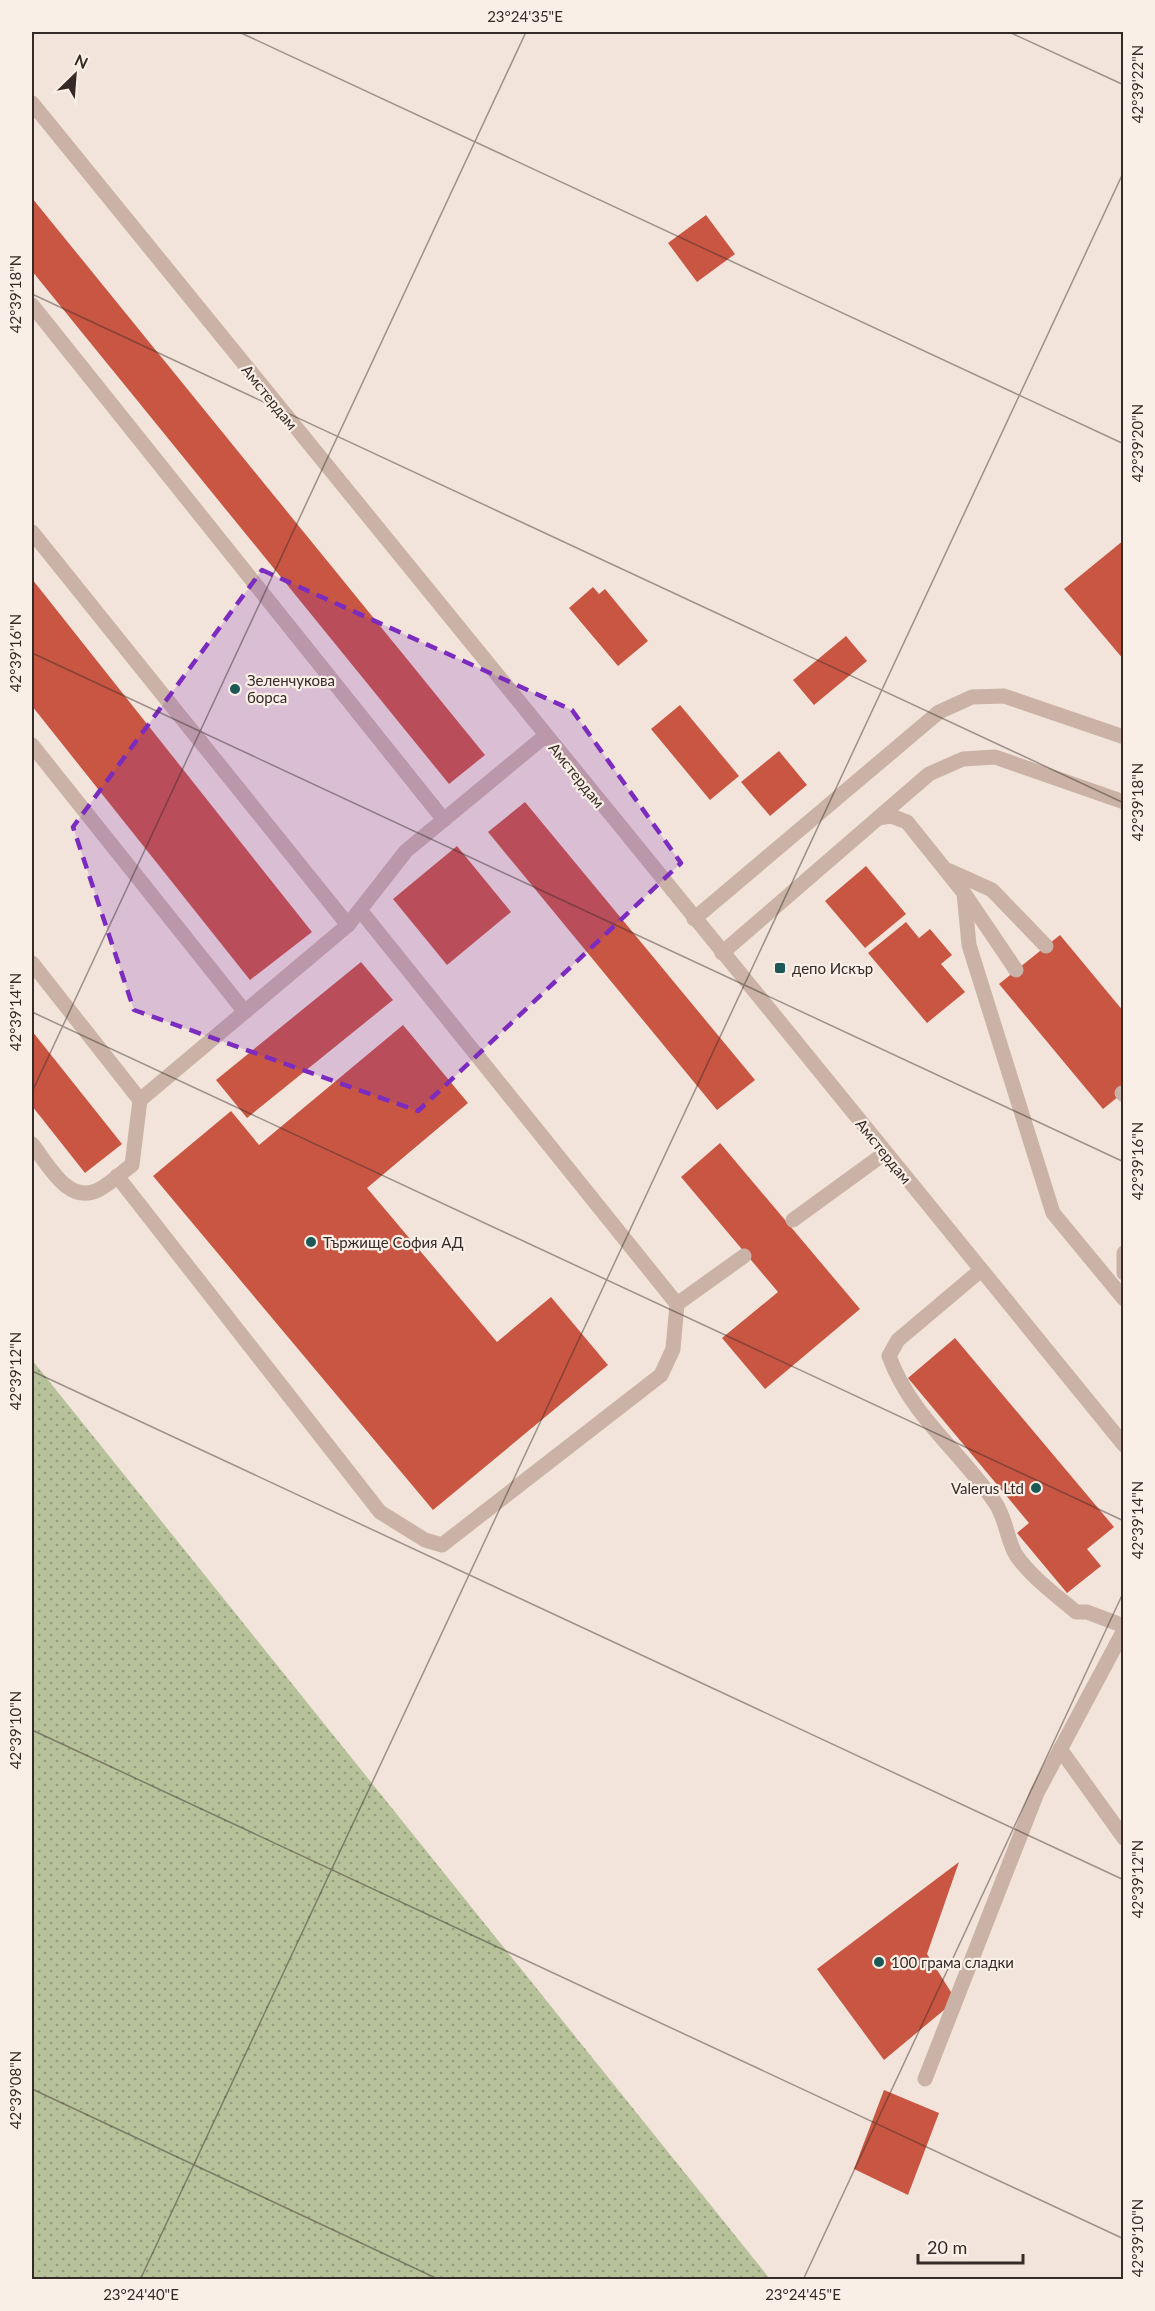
<svg xmlns="http://www.w3.org/2000/svg" width="1155" height="2311" font-family="Lato,sans-serif">
	<style>
		.grass { fill: url(#grass-dots) }
		.building { fill: #c85642 }
		.lines { fill: none; stroke-linecap: round; stroke-linejoin: round }
		.service { stroke: #cab3a6; stroke-width: 15 }
		.tertiary { stroke: #cab3a6; stroke-width: 15 }
		.marked { fill: #7b2cbf; fill-opacity: 0.2; stroke: #7b2cbf; stroke-width: 4.5; stroke-dasharray: 12 8; stroke-linejoin: round }
		.ticks { fill: none; stroke: #362a27; stroke-width: 1.5; stroke-opacity: 0.45 }
		.poi-dot { fill: #1c5856; stroke: #f9efe6; stroke-width: 2 }
		.labels { text-anchor: middle; dominant-baseline: central; stroke-width: 4.5; stroke-linejoin: round; paint-order: stroke }
		.street-label { font-size: 15px; fill: #362a27; stroke: #f9efe6 }
		.poi-label { font-size: 15px; fill: #362a27; stroke: #f9efe6; text-anchor: start }
		.neatline { fill: none; stroke: #362a27; stroke-width: 2 }
		.ticks-label { font-size: 15px; text-anchor: middle; fill: #362a27 }
	</style>
	<defs>
		<pattern id="grass-dots" width="8" height="8" patternUnits="userSpaceOnUse" patternTransform="scale(1.5)"><rect width="8" height="8" fill="#b7c19a"/><path d="M2 2h.1M6 6h.1" fill="none" stroke="#969d7e" stroke-width="1.8" stroke-linecap="round"/></pattern>
	</defs>
	<rect width="100%" height="100%" fill="#f2e4da"/>
	<polygon class="grass" points="32,1360 770,2279 32,2279"/>
	<g class="building">
		<polygon points="32,198 485,755 449,784 32,271"/>
		<polygon points="706,215 735,254 697,282 668,243"/>
		<polygon points="1124,540 1124,660 1064,589"/>
		<polygon points="32,579 312,932 250,980 32,706"/>
		<polygon points="593,587 599,594 605,589 648,641 618,666 569,608"/>
		<polygon points="846,636 867,661 814,705 793,680"/>
		<polygon points="680,705 739,776 710,800 651,729"/>
		<polygon points="779,751 807,785 770,816 741,782"/>
		<polygon points="525,802 755,1080 717,1110 488,832"/>
		<polygon points="457,846 511,912 447,965 393,899"/>
		<polygon points="866,866 906,914 865,948 825,901"/>
		<polygon points="906,922 919,938 930,929 952,955 941,964 965,992 927,1023 868,953"/>
		<polygon points="1060,935 1124,1012 1124,1092 1103,1109 999,984"/>
		<polygon points="361,962 393,1000 247,1118 216,1080"/>
		<polygon points="403,1025 468,1103 367,1188 497,1342 551,1297 608,1365 433,1510 153,1176 231,1111 259,1145"/>
		<polygon points="32,1031 122,1144 85,1173 32,1106"/>
		<polygon points="720,1143 860,1309 765,1389 722,1338 778,1292 681,1177"/>
		<polygon points="955,1338 1114,1527 1087,1549 1101,1566 1067,1593 1017,1533 1029,1523 908,1378"/>
		<polygon points="959,1862 927,1954 956,2000 884,2060 817,1969"/>
		<polygon points="884,2090 939,2113 908,2195 854,2169"/>
	</g>
	<g class="lines">
		<g class="service">
			<polyline points="32,305 444,820"/>
			<polyline points="32,532 348,925"/>
			<polyline points="32,745 245,1012"/>
			<polyline points="878,818 891,816 907,822 964,893 969,945 1053,1213 1124,1299"/>
			<polyline points="950,871 992,890 1046,946"/>
			<polyline points="966,896 1016,970"/>
			<polyline points="360,910 677,1304"/>
			<polyline points="694,919 939,712 972,697 1004,696 1124,737"/>
			<polyline points="722,953 929,774 963,759 995,757 1124,802"/>
			<polyline points="32,963 140,1100 348,925 406,851 545,736"/>
			<polyline points="1122,1093 1124,1095"/>
			<path d="M32,1144C48,1164 68,1205 98,1190C110,1184 122,1172 132,1165L140,1100"/>
			<polyline points="117,1176 380,1512 425,1540 442,1545 661,1375 673,1349 677,1304 744,1256"/>
			<polyline points="793,1220 885,1153"/>
			<polyline points="1124,1253 1124,1273"/>
			<path d="M981,1270L898,1340L889,1356C910,1415 962,1453 996,1504C1006,1519 1007,1540 1016,1555C1031,1577 1056,1595 1076,1612H1087L1124,1626"/>
			<polyline points="1060,1749 1124,1838"/>
			<polyline points="925,2079 1037,1793 1124,1630"/>
		</g>
		<polyline class="tertiary" points="32,103 1124,1445"/>
	</g>
	<path class="marked" d="M262,570L572,710L681,863L418,1111L134,1010L73,827Z"/>
	<path class="ticks" d="M239,32L1124,444M1009,32L1124,85M32,294L1124,803M32,653L1124,1162M32,1012L1124,1521M32,1092L526,32M32,1371L1124,1880M32,1730L1124,2239M32,2089L440,2280M140,2280L1124,171M803,2280L1124,1591"/>
	<g class="poi-dot">
		<circle cx="235" cy="689" r="6"/>
		<rect x="774" y="962" width="12" height="12" rx="3"/>
		<circle cx="311" cy="1242" r="6"/>
		<circle cx="1036" cy="1488" r="6"/>
		<circle cx="879" cy="1962" r="6"/>
	</g>
	<g class="labels">
		<g class="street-label">
			<text transform="translate(270 397) rotate(51)">Амстердам</text>
			<text transform="translate(577 775) rotate(51)">Амстердам</text>
			<text transform="translate(884 1151) rotate(51)">Амстердам</text>
		</g>
		<g class="poi-label">
			<text x="247" y="680">Зеленчукова<tspan x="247" dy="17">борса</tspan></text>
			<text x="792" y="968">депо Искър</text>
			<text x="323" y="1242">Тържище София АД</text>
			<text x="1024" y="1488" text-anchor="end">Valerus Ltd</text>
			<text x="891" y="1962">100 грама сладки</text>
		</g>
	</g>
	<rect width="1155" height="2311" fill="none" stroke="#f9efe6" stroke-width="66"/>
	<g transform="translate(75 75) rotate(25)" stroke="#f9efe6" stroke-width="4.5" paint-order="stroke">
	<path d="M0-4.5L10 22L0 15L-10 22Z" fill="#362a27"/>
	<text y="-9" font-size="16" font-weight="bold" text-anchor="middle" fill="#362a27">N</text>
	</g>
	<path d="M918 2254v9h105v-9" fill="none" stroke="#362a27" stroke-width="3"/>
	<text x="927" y="2254" font-size="18" fill="#362a27" stroke="#f9efe6" stroke-width="4.5" paint-order="stroke">20 m</text>
	<rect x="33" y="33" width="1089" height="2245" class="neatline"/>
	<g class="ticks-label">
		<text x="525" y="22">23°24'35"E</text>
		<text transform="translate(1138 84) rotate(-90)" y="5">42°39'22"N</text>
		<text transform="translate(16 294) rotate(-90)" y="5">42°39'18"N</text>
		<text transform="translate(1138 443) rotate(-90)" y="5">42°39'20"N</text>
		<text transform="translate(16 653) rotate(-90)" y="5">42°39'16"N</text>
		<text transform="translate(1138 802) rotate(-90)" y="5">42°39'18"N</text>
		<text transform="translate(16 1012) rotate(-90)" y="5">42°39'14"N</text>
		<text transform="translate(1138 1161) rotate(-90)" y="5">42°39'16"N</text>
		<text transform="translate(16 1371) rotate(-90)" y="5">42°39'12"N</text>
		<text transform="translate(1138 1520) rotate(-90)" y="5">42°39'14"N</text>
		<text transform="translate(16 1730) rotate(-90)" y="5">42°39'10"N</text>
		<text transform="translate(1138 1879) rotate(-90)" y="5">42°39'12"N</text>
		<text transform="translate(16 2090) rotate(-90)" y="5">42°39'08"N</text>
		<text transform="translate(1138 2238) rotate(-90)" y="5">42°39'10"N</text>
		<text x="141" y="2300">23°24'40"E</text>
		<text x="803" y="2300">23°24'45"E</text>
	</g>
</svg>
